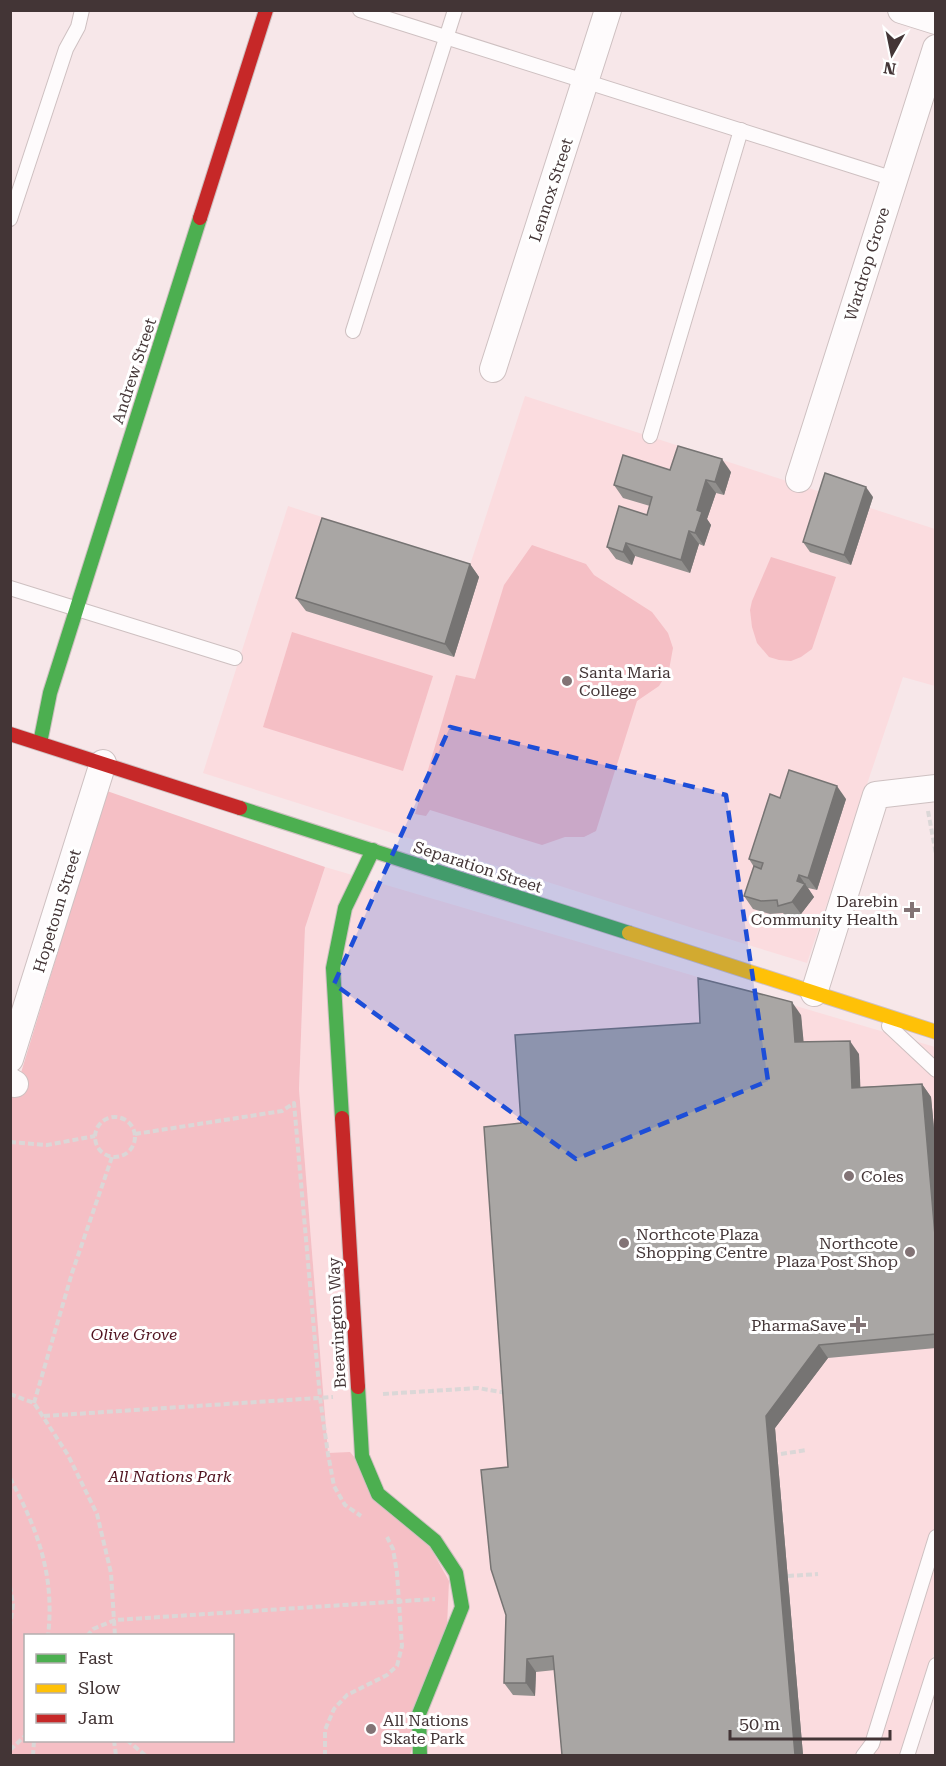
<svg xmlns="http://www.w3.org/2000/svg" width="946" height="1766" font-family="'Roboto Serif',serif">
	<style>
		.built { fill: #fbdcdf }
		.green { fill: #f5bfc5; fill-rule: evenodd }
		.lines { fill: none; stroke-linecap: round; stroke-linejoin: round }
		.lane-casing { stroke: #cec0c1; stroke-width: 16 }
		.street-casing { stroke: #cec0c1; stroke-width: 28 }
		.fast-casing { stroke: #cec0c1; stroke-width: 16 }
		.slow-casing { stroke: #cec0c1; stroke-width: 16 }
		.jam-casing { stroke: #cec0c1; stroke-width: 16 }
		.path { stroke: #dbd7d7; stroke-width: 4; stroke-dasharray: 6 3; stroke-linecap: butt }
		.lane { stroke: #fefbfc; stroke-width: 14 }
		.street { stroke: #fefbfc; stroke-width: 26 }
		.fast { stroke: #4caf50; stroke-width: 14 }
		.slow { stroke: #ffc107; stroke-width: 14 }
		.jam { stroke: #c62828; stroke-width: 14 }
		.wall { fill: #918f8d }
		.shaded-wall { fill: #767473 }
		.building { fill: #a9a6a4; stroke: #767473; stroke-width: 1.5 }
		.marked { fill: #1d4ed8; fill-opacity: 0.2; stroke: #1d4ed8; stroke-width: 4.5; stroke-dasharray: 12 8; stroke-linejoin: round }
		.poi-dot { fill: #827375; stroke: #fff; stroke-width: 2 }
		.labels { text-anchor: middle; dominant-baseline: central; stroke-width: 6; stroke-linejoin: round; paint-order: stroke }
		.street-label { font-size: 16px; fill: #433536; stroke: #fff }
		.poi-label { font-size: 16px; fill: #433536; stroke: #fff; text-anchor: start }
		.park-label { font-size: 16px; font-style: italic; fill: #50121e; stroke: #fff }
	</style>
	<rect width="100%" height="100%" fill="#f7e7e9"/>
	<g class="built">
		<polygon points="525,396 935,529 935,686 903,677 807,963 699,930 203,773 288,506 470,565"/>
		<polygon points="325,867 935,1047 936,1647 901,1755 410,1755 328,1454 299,1089 305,928"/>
	</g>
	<g class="green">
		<polygon points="532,545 586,564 594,575 652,612 668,633 673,648 669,670 659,686 637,701 596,831 584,837 565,837 542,845 430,810 426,816 415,814 456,675 475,679 504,585"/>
		<polygon points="771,557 836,577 812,649 801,657 791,661 779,660 769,657 757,643 752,627 750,610 752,601"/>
		<polygon points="292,632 433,676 403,771 263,727"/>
		<path d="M107,791L325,867L305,928L299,1089L328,1453L350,1452L429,1545L449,1581L447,1626L410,1755H11L10,1089H16ZM26,1636H232V1740H26Z"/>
	</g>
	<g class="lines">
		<defs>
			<g id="lane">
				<polyline points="360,10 894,179"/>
				<polyline points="10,219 66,49 78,27 82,10"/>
				<polyline points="353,331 455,10"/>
				<polyline points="650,436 741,130"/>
				<polyline points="10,588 235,658"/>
				<polyline points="889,1026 936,1070"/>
				<polyline points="863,1756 872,1744 936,1537"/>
				<polyline points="907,1756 936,1665"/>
			</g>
			<g id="street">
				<polyline points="901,10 936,21"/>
				<polyline points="493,369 608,10"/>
				<polyline points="799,479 936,48"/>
				<polyline points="814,993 876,795 936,788"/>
				<polyline points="10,1059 103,763"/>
				<polyline points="10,1081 15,1084"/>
			</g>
			<g id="fast">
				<polyline points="40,743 50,693 200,218"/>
				<polyline points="240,808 629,933"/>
				<polyline points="342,1118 333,968 345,908 373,850"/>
				<polyline points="358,1387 362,1456 378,1494 435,1541 456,1573 462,1607 419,1714 420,1756"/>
			</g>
			<polyline id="slow" points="629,933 936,1032"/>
			<g id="jam">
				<polyline points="200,218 266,10"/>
				<polyline points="10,734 240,808"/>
				<polyline points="342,1118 358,1387"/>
			</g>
		</defs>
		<use href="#lane" class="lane-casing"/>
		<use href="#street" class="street-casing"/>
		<use href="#fast" class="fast-casing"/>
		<use href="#slow" class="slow-casing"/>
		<use href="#jam" class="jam-casing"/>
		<g class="path">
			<polyline points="928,811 936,854"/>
			<circle cx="115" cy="1137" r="20"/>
			<polyline points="135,1134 282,1111 294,1103 320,1398 328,1454 334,1486 345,1505 361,1516"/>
			<polyline points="10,1142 47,1145 95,1136"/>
			<polyline points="10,1394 34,1403 68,1455 97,1514 111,1573 115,1636"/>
			<polyline points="383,1394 478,1388 507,1393"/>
			<polyline points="34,1403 72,1273 112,1157"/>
			<polyline points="44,1416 333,1397"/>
			<polyline points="781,1454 807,1450"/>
			<path d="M10,1478C38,1530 55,1576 48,1636"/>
			<polyline points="788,1576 818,1574"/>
			<polyline points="10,1586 13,1604 10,1626"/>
			<polyline points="87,1636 93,1629 115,1620 435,1599"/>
			<polyline points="114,1740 116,1756"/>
			<polyline points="127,1740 146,1756"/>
			<polyline points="10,1750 26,1735"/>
			<polyline points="33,1756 34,1740"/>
			<polyline points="325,1756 325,1730 334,1709 347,1695 387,1675 397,1666 402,1646 397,1573 393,1549 387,1537"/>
		</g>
		<use href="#lane" class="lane"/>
		<use href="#street" class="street"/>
		<use href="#fast" class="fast"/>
		<use href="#slow" class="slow"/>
		<use href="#jam" class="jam"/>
	</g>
	<g class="wall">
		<polygon points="731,472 724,495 716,493 707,519 711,525 704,546 699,544 690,573 635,556 632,565 616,559 607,547 647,515 650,506 623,498 614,485"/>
		<polygon points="873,497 851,565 810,552 803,542"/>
		<polygon points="470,564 479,577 454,657 306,611 296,598"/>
		<polygon points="780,798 846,799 817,890 808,888 814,897 801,914 787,919 783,913 770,914 753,909 744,896 754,867 749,859"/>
		<polygon points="801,1015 803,1042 859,1054 860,1087 922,1084 931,1097 936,1149 936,1348 828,1358 775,1428 803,1755 562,1755 555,1670 536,1672 535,1696 513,1695 504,1683 506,1615 508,1467 521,1123 700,1023"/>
	</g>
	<g class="shaded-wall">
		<polygon points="722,459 731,472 724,495 715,482"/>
		<polygon points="706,480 716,493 707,519 711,525 704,546 695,533 697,510"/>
		<polygon points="866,487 873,497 851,565 844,555"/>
		<polygon points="689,531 699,544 690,573 681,560"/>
		<polygon points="626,543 635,556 632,565 623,552"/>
		<polygon points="470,564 479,577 454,657 445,644"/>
		<polygon points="837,786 846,799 817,890 808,878"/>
		<polygon points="799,875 814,897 801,914 792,902"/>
		<polygon points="792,1002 801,1015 805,1055 795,1042"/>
		<polygon points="850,1041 859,1054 861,1101 852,1088"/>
		<polygon points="922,1084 931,1097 936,1149 936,1247"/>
		<polygon points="819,1345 828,1358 775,1428 803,1755 795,1755 766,1416"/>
		<polygon points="527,1659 536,1672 535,1696 526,1683"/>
	</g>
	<g class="building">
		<polygon points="678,446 722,459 715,482 706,480 697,510 702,512 695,533 689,531 681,560 626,543 623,552 607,547 619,506 647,515 652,497 614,485 623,455 670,470"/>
		<polygon points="825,473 866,487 844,555 803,542"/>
		<polygon points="322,518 470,564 445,644 296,598"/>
		<polygon points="789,770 837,786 808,878 799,875 797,881 805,884 792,902 778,906 777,900 761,901 744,896 754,866 761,869 763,863 749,859 770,794 780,798"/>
		<polygon points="698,978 792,1002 795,1042 850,1041 852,1088 922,1084 936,1247 936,1334 819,1345 766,1416 795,1755 562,1755 553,1656 527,1659 526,1683 504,1683 506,1615 491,1569 481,1470 508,1467 484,1127 521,1123 515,1035 700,1023"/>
	</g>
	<path class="marked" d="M450,727L726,795L768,1081L576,1159L334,984Z"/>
	<g class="poi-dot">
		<circle cx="567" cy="681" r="6"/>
		<path d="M909 901h6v6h6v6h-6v6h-6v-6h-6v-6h6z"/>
		<circle cx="849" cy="1176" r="6"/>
		<circle cx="624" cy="1243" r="6"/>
		<circle cx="910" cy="1252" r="6"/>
		<path d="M855 1316h6v6h6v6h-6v6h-6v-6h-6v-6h6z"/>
		<circle cx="371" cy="1729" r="6"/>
	</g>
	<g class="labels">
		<g class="street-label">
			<text transform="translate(551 190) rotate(-72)">Lennox Street</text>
			<text transform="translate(867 264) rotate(-73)">Wardrop Grove</text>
			<text transform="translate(134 371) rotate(-72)">Andrew Street</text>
			<text transform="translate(478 867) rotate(18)">Separation Street</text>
			<text transform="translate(57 911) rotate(-73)">Hopetoun Street</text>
			<text transform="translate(337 1323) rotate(-93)">Breavington Way</text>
		</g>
		<g class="poi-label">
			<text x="579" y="672">Santa Maria<tspan x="579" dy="18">College</tspan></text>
			<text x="898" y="901" text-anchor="end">Darebin<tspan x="898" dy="18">Community Health</tspan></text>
			<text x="861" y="1176">Coles</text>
			<text x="636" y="1234">Northcote Plaza<tspan x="636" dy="18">Shopping Centre</tspan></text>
			<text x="898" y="1243" text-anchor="end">Northcote<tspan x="898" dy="18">Plaza Post Shop</tspan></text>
			<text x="846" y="1325" text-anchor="end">PharmaSave</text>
			<text x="383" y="1720">All Nations<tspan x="383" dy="18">Skate Park</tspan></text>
		</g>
		<g class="park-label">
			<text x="134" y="1334">Olive Grove</text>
			<text x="170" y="1476">All Nations Park</text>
		</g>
	</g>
	<rect width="946" height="1766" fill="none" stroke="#433536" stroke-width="24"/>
	<rect x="24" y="1634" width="210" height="108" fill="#ffffff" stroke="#b4aeaf" stroke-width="1.5"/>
	<rect x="36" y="1654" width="30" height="9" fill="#4caf50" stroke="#b4aeaf" stroke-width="1.5"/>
	<text x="78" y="1664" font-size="18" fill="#433536">Fast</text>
	<rect x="36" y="1684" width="30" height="9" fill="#ffc107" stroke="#b4aeaf" stroke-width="1.5"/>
	<text x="78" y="1694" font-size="18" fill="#433536">Slow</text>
	<rect x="36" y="1714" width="30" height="9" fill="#c62828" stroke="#b4aeaf" stroke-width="1.5"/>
	<text x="78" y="1724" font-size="18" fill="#433536">Jam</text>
	<g transform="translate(892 54) rotate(189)" stroke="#ffffff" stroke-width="4.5" paint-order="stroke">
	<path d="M0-4.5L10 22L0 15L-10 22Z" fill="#433536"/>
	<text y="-9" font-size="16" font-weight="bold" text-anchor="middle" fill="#433536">N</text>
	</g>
	<path d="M730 1730v9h160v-9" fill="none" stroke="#433536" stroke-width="3"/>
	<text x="739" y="1730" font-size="18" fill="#433536" stroke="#ffffff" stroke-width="4.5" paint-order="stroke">50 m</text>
</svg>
